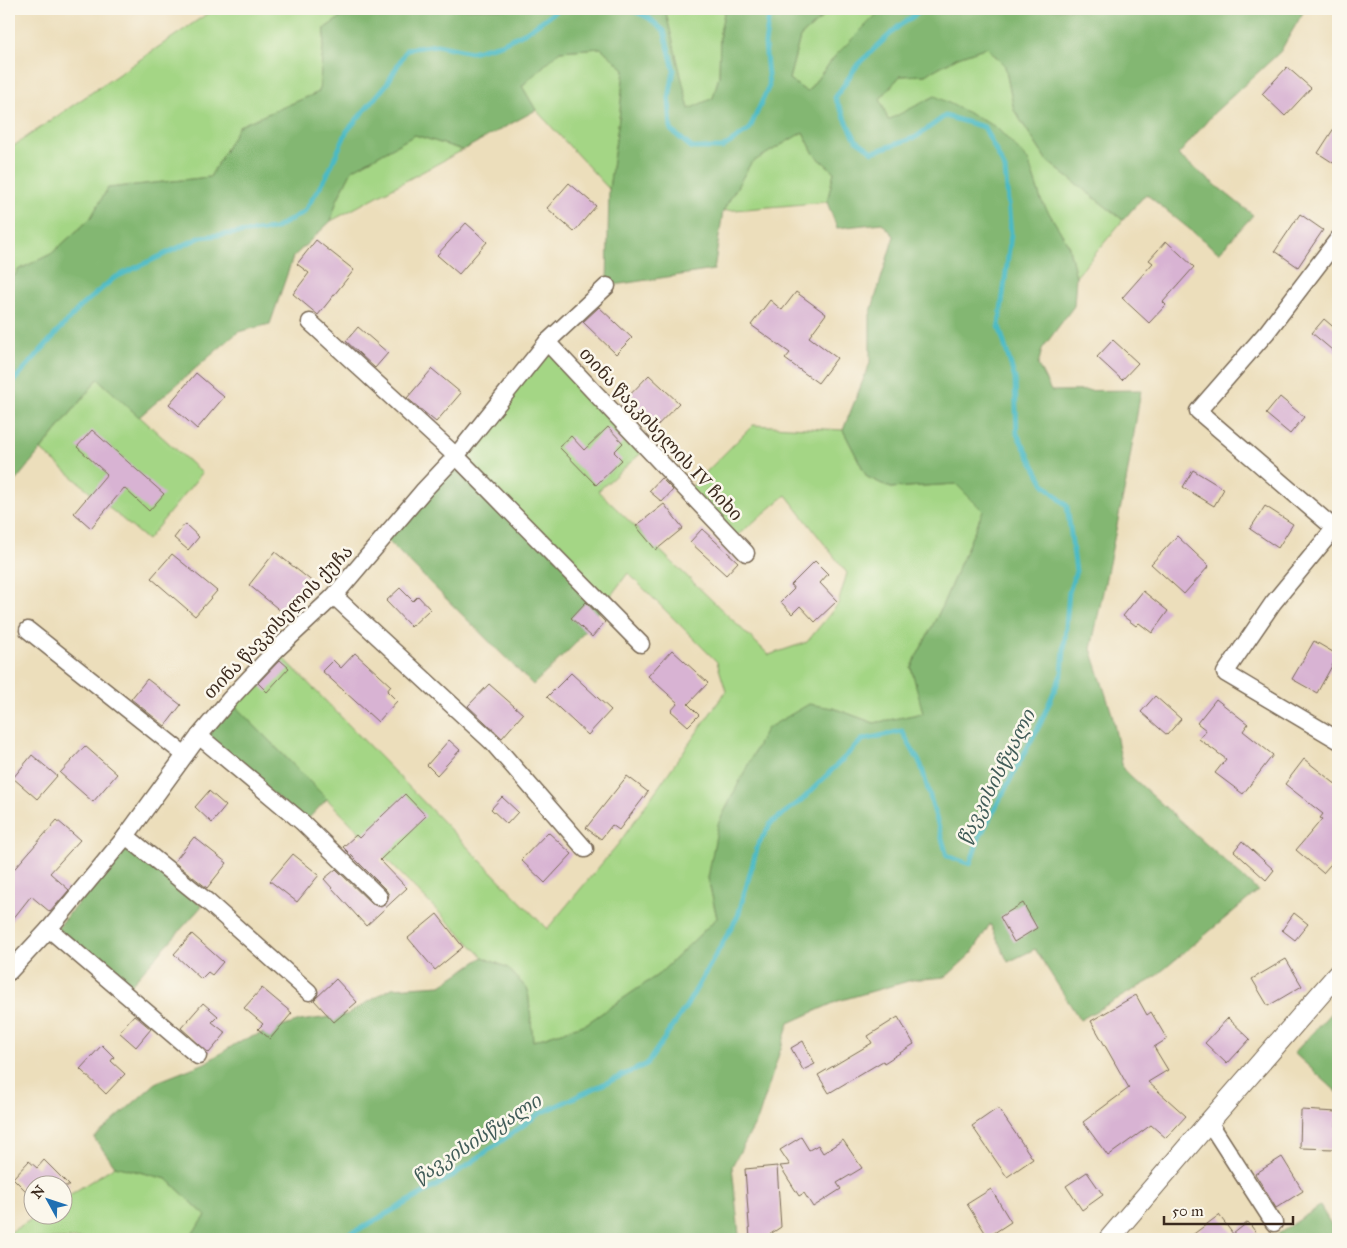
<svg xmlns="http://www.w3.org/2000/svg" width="1347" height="1248" font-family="'IM FELL Great Primer','Noto Serif Georgian',serif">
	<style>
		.green { fill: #a4d685; stroke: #708052 }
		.forest { fill: #83b772; stroke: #5f7048 }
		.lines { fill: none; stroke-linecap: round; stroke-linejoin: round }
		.stream { stroke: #4cbac4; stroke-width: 5 }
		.building { fill: #d8b3d3 }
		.minor-casing { stroke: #796955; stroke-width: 19 }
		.tertiary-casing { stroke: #796955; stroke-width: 22 }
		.minor { stroke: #fff; stroke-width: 16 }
		.tertiary { stroke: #fff; stroke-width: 20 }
		.labels { text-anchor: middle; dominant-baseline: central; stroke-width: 5; stroke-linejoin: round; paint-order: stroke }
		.street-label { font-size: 18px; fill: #3b2a1e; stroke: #fbf7ec }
		.water-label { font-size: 19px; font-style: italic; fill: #415c58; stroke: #fbf7ec }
	</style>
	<rect width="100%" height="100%" fill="#fbf7ec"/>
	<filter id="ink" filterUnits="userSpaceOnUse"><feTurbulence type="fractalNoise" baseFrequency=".02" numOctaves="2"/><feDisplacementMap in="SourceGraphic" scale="10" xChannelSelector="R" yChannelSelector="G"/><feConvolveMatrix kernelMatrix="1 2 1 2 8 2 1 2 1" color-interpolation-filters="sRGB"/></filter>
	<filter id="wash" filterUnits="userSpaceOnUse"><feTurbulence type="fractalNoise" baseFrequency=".0096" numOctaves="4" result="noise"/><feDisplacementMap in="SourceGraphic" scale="20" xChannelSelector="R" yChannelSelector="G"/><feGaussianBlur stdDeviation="1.12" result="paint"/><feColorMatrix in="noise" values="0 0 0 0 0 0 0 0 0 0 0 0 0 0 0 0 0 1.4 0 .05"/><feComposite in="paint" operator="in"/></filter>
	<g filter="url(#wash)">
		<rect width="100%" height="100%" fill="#ecdebb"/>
		<g class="green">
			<polygon points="214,9 353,9 325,28 319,92 239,126 210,177 108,188 90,219 51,254 18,270 9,286 9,149"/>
			<polygon points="665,9 725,9 720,32 719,76 713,98 689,110"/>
			<polygon points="832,9 882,9 836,55 807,92 789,79 800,37"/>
			<polygon points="987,47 1005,66 1014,110 1047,161 1123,220 1076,277 1068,244 1041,200 1028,160 909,111 888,120 880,99 900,76 925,75 958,57"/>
			<polygon points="601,48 624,69 620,111 609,189 536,110 522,86 560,51"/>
			<polygon points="803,132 814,154 834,172 827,202 723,211 751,163"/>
			<polygon points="415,135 463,150 331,221 337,200 352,170"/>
			<polygon points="547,342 647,448 598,491 769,655 807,642 838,604 847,573 786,495 733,539 687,491 753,425 843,430 867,477 891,488 956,484 983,511 939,613 911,667 924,713 874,723 833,708 708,878 717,918 659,974 586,1024 533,1041 528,990 508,968 483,957 232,703 280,654 547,929 619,843 726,691 717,662 628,573 603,606 456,456"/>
			<polygon points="98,379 202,473 147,540 41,450"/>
			<polygon points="115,1166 167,1179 206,1216 191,1235 170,1239 9,1239 9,1233 37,1216 62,1216 63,1199"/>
		</g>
		<g class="forest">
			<polygon points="353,9 665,9 689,109 713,98 719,76 720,32 725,9 832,9 800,37 789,79 807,92 836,55 882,9 1305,9 1280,52 1214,113 1178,155 1253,215 1219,253 1146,194 1123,220 1047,161 1014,110 1005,66 987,47 958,57 925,75 900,76 880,99 888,120 935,96 996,127 1028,160 1041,200 1068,244 1076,277 1074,306 1042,349 1038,365 1051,391 1141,390 1126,482 1091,649 1112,714 1123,769 1258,891 1151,980 1080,1020 1035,949 1008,962 990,924 972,953 946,977 912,980 838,1001 789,1023 758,1119 732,1166 739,1235 742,1239 170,1239 191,1235 206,1216 167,1179 115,1166 94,1138 157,1082 205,1063 242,1040 300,1021 346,1015 392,988 441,985 483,957 508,968 528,990 533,1041 586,1024 659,974 717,918 708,878 718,824 766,729 809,704 833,708 874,723 923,713 911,667 939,613 983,511 956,484 891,488 867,477 843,430 870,363 870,315 894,236 882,223 837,228 827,202 834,172 814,154 803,132 751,163 723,211 714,270 607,286 609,189 620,111 624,69 601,48 560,51 522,86 536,110 463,150 415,135 352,170 337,200 331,221 293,257 270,324 238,332 139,417 98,379 9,489 9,286 18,270 51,254 90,219 108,188 210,177 239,126 319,92 325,28"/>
			<polygon points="456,456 603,606 575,644 533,685 384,537"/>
			<polygon points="232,703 327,799 306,821 205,738"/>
			<polygon points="126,845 202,906 125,991 55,931"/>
			<polygon points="1338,1005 1338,1093 1294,1053"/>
			<polygon points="1320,1206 1338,1236 1338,1239 1271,1239"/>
		</g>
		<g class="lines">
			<g class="stream">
				<polyline points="630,9 649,18 664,31 674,70 669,98 671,130 692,148 722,148 749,130 769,86 765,44 770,9"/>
				<polyline points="9,386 80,307 114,278 201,237 274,229 304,212 326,177 347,131 387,84 407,49 437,45 471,52 501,44 526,32 559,9"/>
				<polyline points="337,1239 358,1230 448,1179 539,1114 647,1064 687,1005 738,916 758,845 771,823 802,800 862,740 902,731 921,765 947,856 970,864 979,838 1041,722 1062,673 1069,592 1076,571 1067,506 1044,484 1017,434 1015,379 999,326 1011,234 1005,169 984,127 945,116 916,137 873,152 856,140 835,98 858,64 899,26 924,9"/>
			</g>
		</g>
		<g id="blocks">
			<g class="building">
				<polygon points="1287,67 1311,88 1285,116 1262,94"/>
				<polygon points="1338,122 1338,166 1318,153"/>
				<polygon points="569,183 596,206 574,232 547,208"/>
				<polygon points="1300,214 1323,230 1298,267 1275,251"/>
				<polygon points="466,223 487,242 459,274 437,255"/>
				<polygon points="316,240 354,270 318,315 293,294 309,273 297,264"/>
				<polygon points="1166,241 1194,267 1163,302 1166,305 1149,323 1122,298 1153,263 1149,260"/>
				<polygon points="796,292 826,314 809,337 837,358 818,383 785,359 790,353 751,325 770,300 782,310"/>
				<polygon points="599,307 632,338 616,354 583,322"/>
				<polygon points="1324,319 1338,331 1338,355 1312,333"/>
				<polygon points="358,327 388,353 375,368 346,341"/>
				<polygon points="1113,340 1138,363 1122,380 1097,357"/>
				<polygon points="432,369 461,393 436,422 407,398"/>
				<polygon points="196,373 224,397 197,429 169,404"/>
				<polygon points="649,375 679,403 651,432 621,404"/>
				<polygon points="1280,397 1304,417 1290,434 1266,414"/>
				<polygon points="608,427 623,443 614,452 622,460 596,485 559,447 571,436 584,450"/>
				<polygon points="92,430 164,494 149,511 124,488 91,528 74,513 107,474 77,447"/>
				<polygon points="1193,470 1224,489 1214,506 1183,487"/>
				<polygon points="661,478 673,490 662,502 649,491"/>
				<polygon points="664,504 683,528 656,550 636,526"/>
				<polygon points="1265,506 1293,524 1278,548 1250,529"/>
				<polygon points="185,524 199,537 188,550 174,538"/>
				<polygon points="702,529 738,562 726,575 690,542"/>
				<polygon points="1177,536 1209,566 1184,594 1151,564"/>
				<polygon points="275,552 314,583 288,617 249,585"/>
				<polygon points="172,554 217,591 195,616 151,578"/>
				<polygon points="815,561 828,574 820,583 837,601 815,622 800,606 792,614 781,602 794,589 791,585"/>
				<polygon points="400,588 413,601 418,596 430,609 411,627 386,601"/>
				<polygon points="1143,591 1168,611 1152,633 1139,623 1136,626 1123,616"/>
				<polygon points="586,602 605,622 592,637 571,618"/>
				<polygon points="1314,641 1338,655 1317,693 1292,679"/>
				<polygon points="672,650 708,683 688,704 699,715 688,726 671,711 678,703 648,676"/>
				<polygon points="355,653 391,686 387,691 397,701 378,722 322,671 333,660 341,668"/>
				<polygon points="280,660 289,668 267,692 258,683"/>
				<polygon points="571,673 611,710 588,735 547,697"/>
				<polygon points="147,679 181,705 165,726 131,699"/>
				<polygon points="489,684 523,714 502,738 468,706"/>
				<polygon points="1155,696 1181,719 1167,735 1141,712"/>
				<polygon points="1216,699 1248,724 1243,731 1273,755 1243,794 1215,773 1226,759 1199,739 1206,730 1197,723"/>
				<polygon points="449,740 460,750 437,775 427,765"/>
				<polygon points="85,746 117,774 93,802 60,773"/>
				<polygon points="32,755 57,776 37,799 13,778"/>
				<polygon points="1304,759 1338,786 1338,856 1323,873 1296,850 1322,819 1320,818 1323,814 1285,784"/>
				<polygon points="627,776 648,792 619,830 612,825 601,839 586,828"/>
				<polygon points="209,791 226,806 212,823 195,807"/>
				<polygon points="405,794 426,816 380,860 407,888 366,926 324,879 336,869 372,904 381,907 386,904 389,895 386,890 343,847 356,835 359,838"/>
				<polygon points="502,797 518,812 507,824 491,809"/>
				<polygon points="57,820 80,840 50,873 69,890 50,912 31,896 9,924 9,875"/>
				<polygon points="548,832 572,854 545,883 521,860"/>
				<polygon points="194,837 227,863 207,888 174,862"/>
				<polygon points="1242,841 1274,870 1266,880 1234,851"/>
				<polygon points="293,854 319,875 297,902 270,881"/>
				<polygon points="1023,903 1037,928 1014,942 1000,917"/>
				<polygon points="1294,913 1308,924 1295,940 1282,930"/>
				<polygon points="437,914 463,947 435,970 408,938"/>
				<polygon points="192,934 223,962 212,975 208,972 201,979 174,954"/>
				<polygon points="1286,959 1302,986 1268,1006 1252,979"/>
				<polygon points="336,979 357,1002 334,1022 314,1000"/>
				<polygon points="262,988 292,1013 270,1039 258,1029 263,1024 244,1008"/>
				<polygon points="1136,995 1147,1015 1151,1012 1167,1039 1154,1047 1168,1070 1148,1082 1186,1116 1166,1138 1151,1125 1108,1156 1083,1122 1129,1088 1091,1021"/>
				<polygon points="203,1003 218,1016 212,1022 226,1033 209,1053 181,1028"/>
				<polygon points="134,1015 151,1029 136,1047 119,1032"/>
				<polygon points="898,1017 914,1044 884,1063 883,1061 829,1093 818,1075 872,1043 868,1036"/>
				<polygon points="1228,1018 1250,1039 1227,1064 1205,1043"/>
				<polygon points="803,1041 815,1064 803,1070 791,1048"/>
				<polygon points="102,1045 114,1057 111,1061 125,1074 106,1094 80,1069"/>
				<polygon points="998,1108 1033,1159 1007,1177 972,1126"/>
				<polygon points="1301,1110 1337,1112 1335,1149 1300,1148"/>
				<polygon points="801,1137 809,1150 818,1145 823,1153 843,1140 862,1168 837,1183 841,1189 813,1207 804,1193 799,1196 780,1166 790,1165 780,1150"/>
				<polygon points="1282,1157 1303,1191 1276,1208 1255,1174"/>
				<polygon points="44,1160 70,1186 32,1186 32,1197 13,1178 29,1161 37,1168"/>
				<polygon points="777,1166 781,1227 763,1239 750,1239 745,1169"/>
				<polygon points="1087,1172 1103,1195 1082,1210 1066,1186"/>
				<polygon points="991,1189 1011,1222 988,1237 967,1204"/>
				<polygon points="1219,1215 1233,1234 1248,1222 1261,1239 1187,1239"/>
			</g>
		</g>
	</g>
	<g filter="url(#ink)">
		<use href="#blocks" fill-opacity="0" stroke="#796955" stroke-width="1"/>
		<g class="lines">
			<defs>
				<g id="minor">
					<polyline points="310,322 456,456 641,644"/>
					<polyline points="547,342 746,553"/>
					<polyline points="1338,524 1273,603 1225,673 1338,740"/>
					<polyline points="1334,528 1198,411 1267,332 1338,239"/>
					<polyline points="334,596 492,742 585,849"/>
					<polyline points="28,630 185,755"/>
					<polyline points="199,736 302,822 379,897"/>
					<polyline points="126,836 208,902 309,992"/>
					<polyline points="49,929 198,1056"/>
					<polyline points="9,972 49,929 126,836 199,736 229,700 276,650 334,596 424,490 456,456 547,342 607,286"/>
					<polyline points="1209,1122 1274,1223"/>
				</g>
				<polyline id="tertiary" points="1109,1239 1209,1122 1338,974"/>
			</defs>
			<use href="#minor" class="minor-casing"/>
			<use href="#tertiary" class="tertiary-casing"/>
			<use href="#minor" class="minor"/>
			<use href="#tertiary" class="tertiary"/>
		</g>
	</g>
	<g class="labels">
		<g class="street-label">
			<text transform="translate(661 434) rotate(47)">თინა წავკისელის IV ჩიხი</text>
			<text transform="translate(278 622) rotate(-46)">თინა წავკისელის ქუჩა</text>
		</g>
		<g class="water-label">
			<text transform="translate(996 777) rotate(-63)">წავკისისწყალი</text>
			<text transform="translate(477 1139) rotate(-33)">წავკისისწყალი</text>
		</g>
	</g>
	<rect width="1347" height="1248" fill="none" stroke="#fbf7ec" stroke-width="30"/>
	<g transform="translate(48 1200) rotate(310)"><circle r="24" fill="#fbf7ec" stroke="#aea59a"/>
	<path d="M0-4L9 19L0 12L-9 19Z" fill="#1f6fb2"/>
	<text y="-8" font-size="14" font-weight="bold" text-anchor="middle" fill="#3b2a1e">N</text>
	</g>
	<path d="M1164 1216v8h129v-8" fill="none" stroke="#3b2a1e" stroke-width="2.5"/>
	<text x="1172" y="1216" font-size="15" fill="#3b2a1e" stroke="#fbf7ec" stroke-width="4" paint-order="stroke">50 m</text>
</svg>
